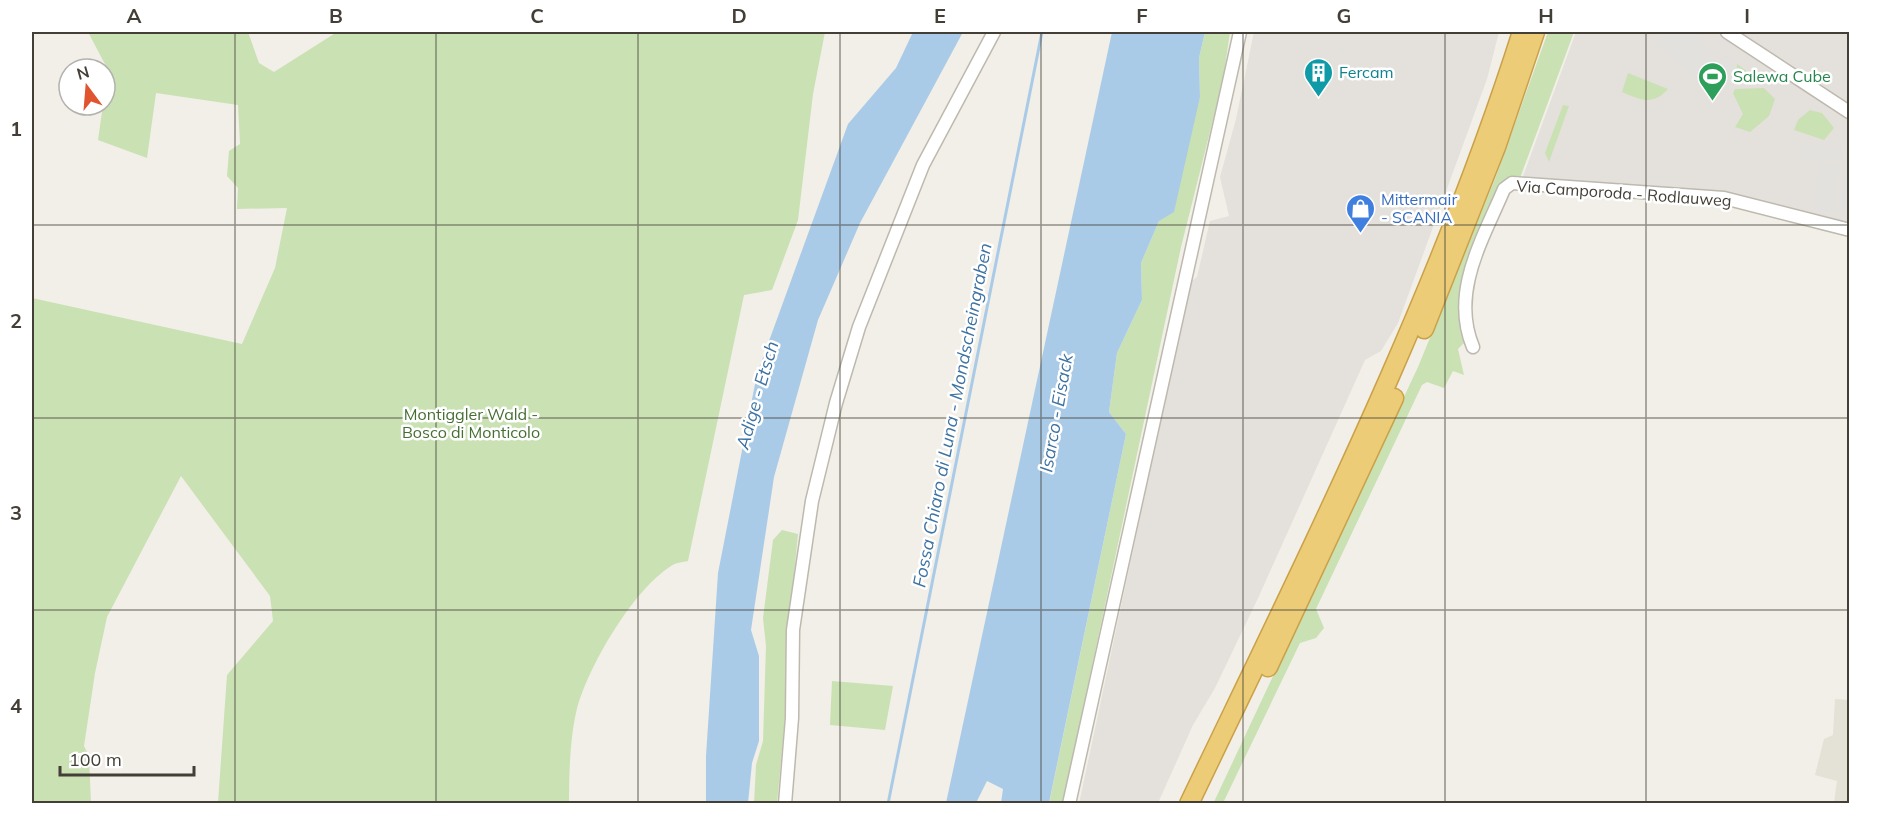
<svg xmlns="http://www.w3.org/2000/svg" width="1881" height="835" font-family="Mulish,sans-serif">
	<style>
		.residential { fill: #e4e1d6 }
		.industrial { fill: #e4e0db }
		.green { fill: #cae1b4 }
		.parking { fill: #e3e1de }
		.water { fill: #aacbe7 }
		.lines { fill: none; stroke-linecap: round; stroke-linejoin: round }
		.stream { stroke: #aacbe7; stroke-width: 3 }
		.minor-casing { stroke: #beb9ae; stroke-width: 15 }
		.highway-casing { stroke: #caa148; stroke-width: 21 }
		.minor { stroke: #fff; stroke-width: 12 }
		.highway { stroke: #eccc77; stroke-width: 18 }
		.grid { fill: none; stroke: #433f37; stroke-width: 1.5; stroke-opacity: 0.55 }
		.labels { text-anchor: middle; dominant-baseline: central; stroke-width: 5; stroke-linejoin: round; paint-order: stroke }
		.culture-label { font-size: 16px; fill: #0d838f; stroke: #fff; text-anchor: start }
		.leisure-label { font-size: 16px; fill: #27864d; stroke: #fff; text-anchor: start }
		.street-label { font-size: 16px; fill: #433f37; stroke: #fff }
		.shop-label { font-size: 16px; fill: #366cbe; stroke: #fff; text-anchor: start }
		.park-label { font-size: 16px; fill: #456e31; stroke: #fff }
		.water-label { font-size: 18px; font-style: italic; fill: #3d72a2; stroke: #fff }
		.neatline { fill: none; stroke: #433f37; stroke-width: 2 }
		.grid-label { font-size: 20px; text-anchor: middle; font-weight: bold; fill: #433f37 }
	</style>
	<rect width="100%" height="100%" fill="#f1efe7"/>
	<polygon class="residential" points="1835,699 1849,700 1849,803 1834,803 1837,781 1815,775 1824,739 1833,735"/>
	<g class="industrial">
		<polygon points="1254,32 1499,32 1487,79 1398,323 1381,351 1365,360 1259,596 1215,688 1193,725 1158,803 1079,804 1190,282 1197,277 1210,221 1229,216 1220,177 1236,119"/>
		<polygon points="1576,32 1849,32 1849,227 1724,195 1522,179"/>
	</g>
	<g class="green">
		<path d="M88,32H248L259,63L274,72L337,32H825L813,94L798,220L772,290L744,295L688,561C683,562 675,563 671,566C635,589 597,653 582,693C570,722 569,772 569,803H218L227,675L273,621L270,596L181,476L107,617L95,673L84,746L89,756L91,803H32V298L242,344L275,268L287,208L237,209L238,188L227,176L229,151L240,144L238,105L156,93L147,158L98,140L103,105H105L107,68Z"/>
		<polygon points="1205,32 1230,32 1223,80 1181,247 1063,803 1049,804 1126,434 1109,412 1117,353 1142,300 1141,263 1159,221 1200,97 1199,58"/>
		<polygon points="1548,32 1574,32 1520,178 1511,179 1462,284 1466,341 1458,349 1464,375 1453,371 1444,388 1427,382 1422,385 1316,609 1324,628 1316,638 1300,643 1223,803 1213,804 1418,367 1495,179"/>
		<polygon points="1737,64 1748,72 1767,78 1763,83 1746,83 1736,80"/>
		<path d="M1628,73L1668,89C1653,106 1640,100 1622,92Z"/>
		<polygon points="1764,88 1775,99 1769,116 1750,132 1735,127 1743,114 1733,93 1735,89"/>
		<polygon points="1563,105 1569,106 1549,162 1545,153"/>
		<polygon points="1810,110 1822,113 1834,128 1824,140 1794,130 1798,120"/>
		<polygon points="782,530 798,534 786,658 785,718 777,803 754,804 756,765 763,741 766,646 763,618 773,540"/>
		<polygon points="832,681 893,686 885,730 830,725"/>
	</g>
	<g class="parking">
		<polygon points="1661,32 1694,32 1703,38 1700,43 1721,60 1726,56 1734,62 1731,85 1704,82 1658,48"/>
		<polygon points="1812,142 1832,143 1832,148 1843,150 1841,163 1800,159 1802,147 1811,147"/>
		<polygon points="1846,163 1849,163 1849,181 1843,220 1836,219"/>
		<polygon points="1821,164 1840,166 1833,214 1813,210"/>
	</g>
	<g class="water">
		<polygon points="913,32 963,32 860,223 818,320 774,477 751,630 759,656 759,741 752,763 748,803 706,803 706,756 718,573 757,374 848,124 896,68"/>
		<polygon points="1112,32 1205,32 1199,58 1200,97 1174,212 1159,221 1141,263 1142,300 1117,353 1109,412 1126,434 1049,803 1001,803 1003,789 987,781 976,803 946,803"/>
	</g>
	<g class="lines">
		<polyline class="stream" points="888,804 1042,32"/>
		<defs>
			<g id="minor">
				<polyline points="1727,32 1849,112"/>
				<path d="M1473,347C1450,292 1483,239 1504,189L1512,183L1724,198L1850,230"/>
				<polyline points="785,804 792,718 793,630 812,501 836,403 859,327 923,165 994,32"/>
				<polyline points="1069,804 1240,32"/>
			</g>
			<g id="highway">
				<polyline points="1424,329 1496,147 1535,32"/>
				<polyline points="1268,667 1394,398"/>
				<path d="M1189,804C1310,551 1437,299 1522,32"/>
			</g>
		</defs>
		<use href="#minor" class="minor-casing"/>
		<use href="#highway" class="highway-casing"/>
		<use href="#minor" class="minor"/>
		<use href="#highway" class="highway"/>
	</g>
	<path class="grid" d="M235,32V804M436,32V804M638,32V804M840,32V804M1041,32V804M1243,32V804M1445,32V804M1646,32V804M32,225H1850M32,418H1850M32,610H1850"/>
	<defs>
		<symbol id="building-pin" viewBox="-11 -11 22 30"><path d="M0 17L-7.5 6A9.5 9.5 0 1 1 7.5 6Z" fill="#0f9aa8" stroke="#fff"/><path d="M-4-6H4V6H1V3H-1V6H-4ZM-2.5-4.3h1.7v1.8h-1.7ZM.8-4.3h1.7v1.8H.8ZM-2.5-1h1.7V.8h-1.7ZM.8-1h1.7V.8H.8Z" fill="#fff"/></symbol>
		<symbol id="stadium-pin" viewBox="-11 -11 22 30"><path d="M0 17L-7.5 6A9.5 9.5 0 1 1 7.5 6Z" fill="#2e9e5b" stroke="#fff"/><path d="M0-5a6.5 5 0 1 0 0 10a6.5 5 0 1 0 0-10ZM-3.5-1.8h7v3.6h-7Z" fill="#fff"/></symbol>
		<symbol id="shop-pin" viewBox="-11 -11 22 30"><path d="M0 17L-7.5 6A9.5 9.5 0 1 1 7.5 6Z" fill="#3f7fe0" stroke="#fff"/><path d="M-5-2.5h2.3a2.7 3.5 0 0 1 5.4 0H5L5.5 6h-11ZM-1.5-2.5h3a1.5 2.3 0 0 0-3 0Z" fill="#fff"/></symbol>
	</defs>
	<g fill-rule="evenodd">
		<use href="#building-pin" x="1302" y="56" width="33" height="45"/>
		<use href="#stadium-pin" x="1696" y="60" width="33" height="45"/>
		<use href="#shop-pin" x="1344" y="192" width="33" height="45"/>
	</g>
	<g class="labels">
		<g class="culture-label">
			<text x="1339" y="72">Fercam</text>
		</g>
		<g class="leisure-label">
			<text x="1733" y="76">Salewa Cube</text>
		</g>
		<g class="street-label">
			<text transform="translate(1624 193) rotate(4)">Via Camporoda - Rodlauweg</text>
		</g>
		<g class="shop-label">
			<text x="1381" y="199">Mittermair<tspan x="1381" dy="18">- SCANIA</tspan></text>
		</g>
		<g class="park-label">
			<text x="471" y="414">Montiggler Wald -<tspan x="471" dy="18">Bosco di Monticolo</tspan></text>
		</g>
		<g class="water-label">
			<text transform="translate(757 395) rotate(-74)">Adige - Etsch</text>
			<text transform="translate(1056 413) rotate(-80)">Isarco - Eisack</text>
			<text transform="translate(952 415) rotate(-79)">Fossa Chiaro di Luna - Mondscheingraben</text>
		</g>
	</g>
	<rect width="1881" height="835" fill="none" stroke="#ffffff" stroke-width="66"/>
	<g transform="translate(87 87) rotate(344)"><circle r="28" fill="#ffffff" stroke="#b4b2af" stroke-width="1.5"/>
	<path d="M0-4.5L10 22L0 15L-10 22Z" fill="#e0542f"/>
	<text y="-9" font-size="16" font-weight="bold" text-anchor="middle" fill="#433f37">N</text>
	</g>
	<path d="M60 766v9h134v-9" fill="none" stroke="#433f37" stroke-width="3"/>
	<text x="69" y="766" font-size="18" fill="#433f37" stroke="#ffffff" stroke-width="4.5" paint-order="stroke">100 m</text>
	<rect x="33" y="33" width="1815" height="769" class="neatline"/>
	<g class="grid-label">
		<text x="134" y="23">A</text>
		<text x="336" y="23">B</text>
		<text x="537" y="23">C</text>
		<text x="739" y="23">D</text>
		<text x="940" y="23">E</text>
		<text x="1142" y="23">F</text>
		<text x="1344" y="23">G</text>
		<text x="1546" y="23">H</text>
		<text x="1747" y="23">I</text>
		<text x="16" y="136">1</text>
		<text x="16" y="328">2</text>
		<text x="16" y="520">3</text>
		<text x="16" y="713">4</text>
	</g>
</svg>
